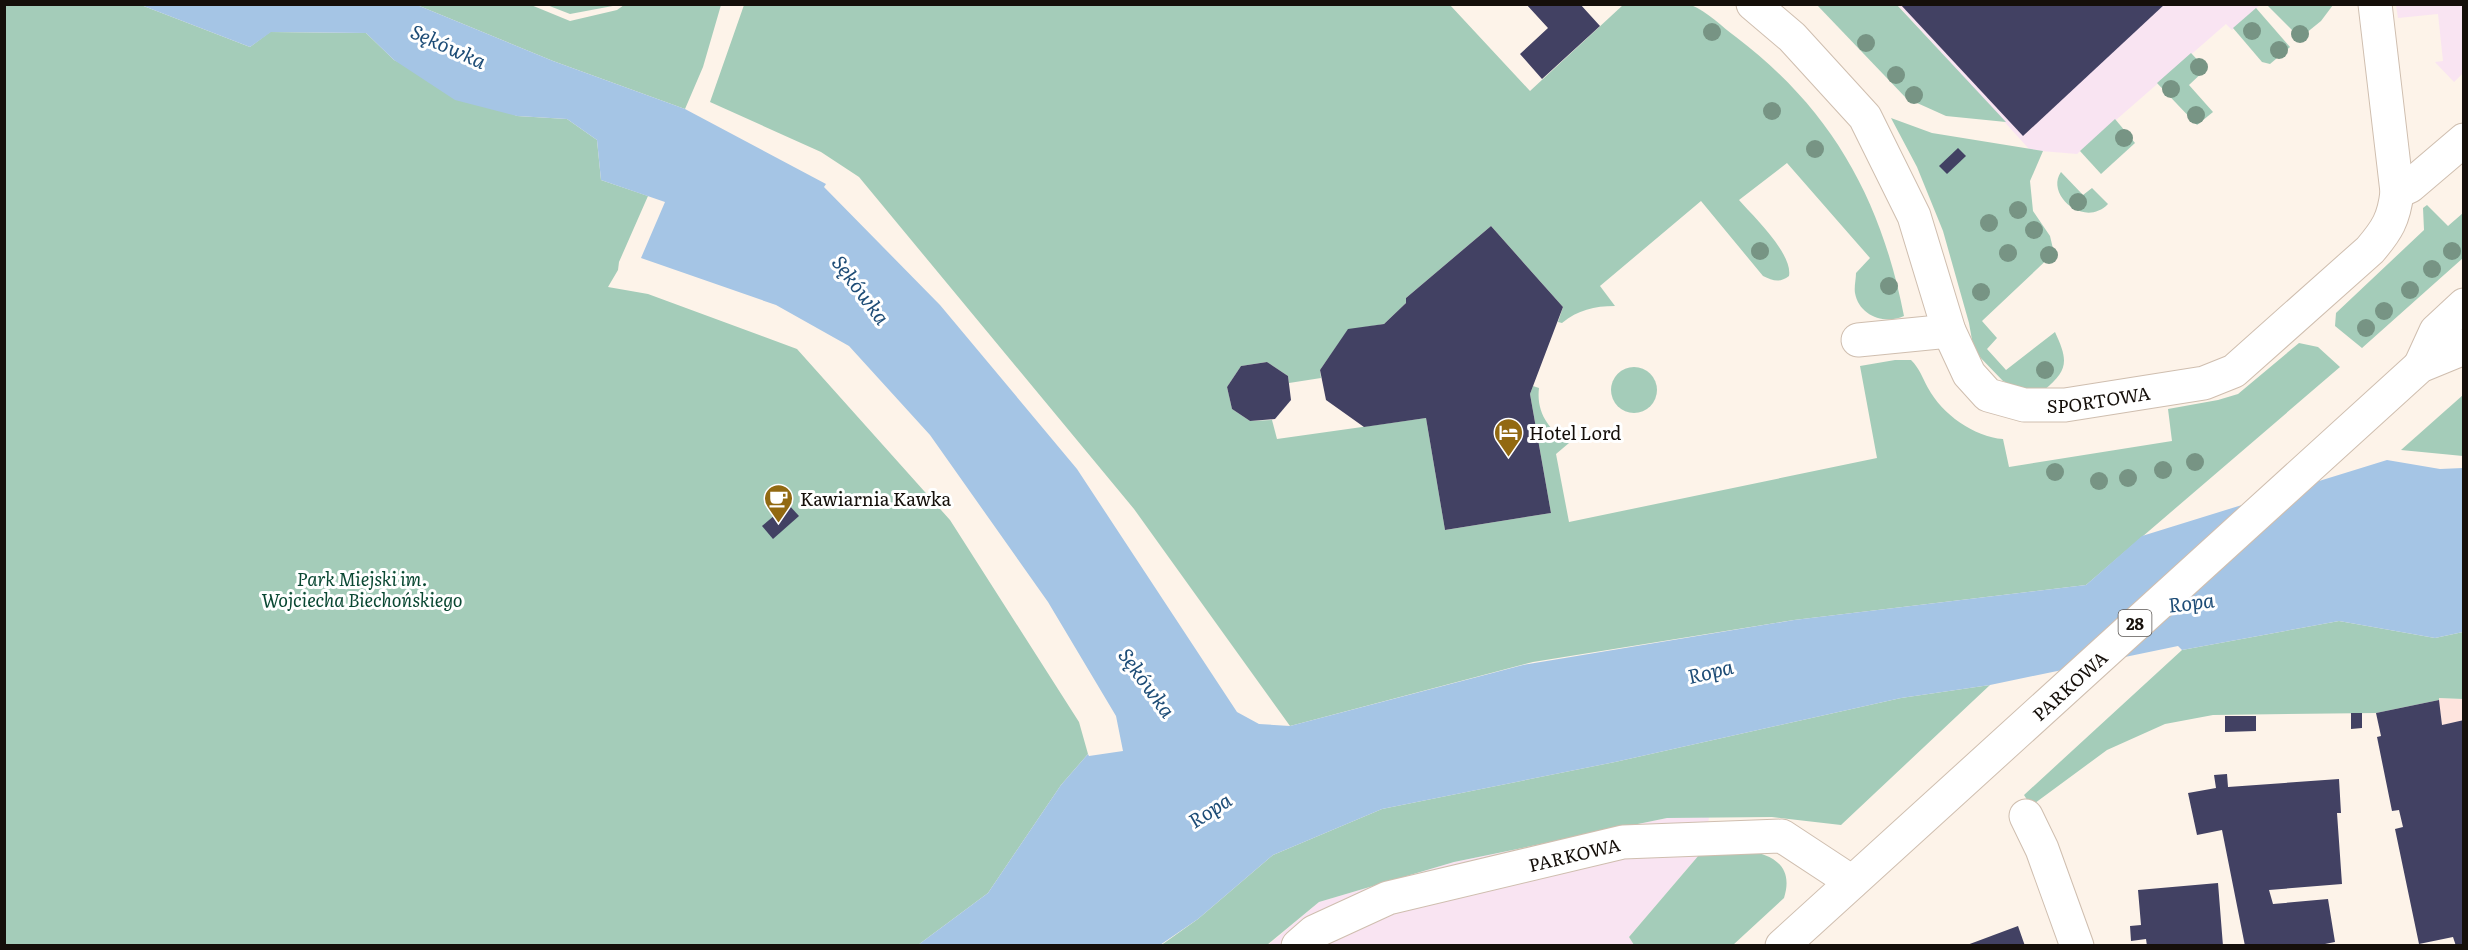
<svg xmlns="http://www.w3.org/2000/svg" width="2468" height="950" font-family="Literata,serif">
	<style>
		.commercial { fill: #f9e4f2 }
		.industrial { fill: #fee4de }
		.green { fill: #a4ccb9 }
		.water { fill: #a5c5e5 }
		.building { fill: #424163 }
		.lines { fill: none; stroke-linecap: round; stroke-linejoin: round }
		.minor-casing { stroke: #cfbeaf; stroke-width: 35 }
		.major-casing { stroke: #cfbeaf; stroke-width: 35 }
		.minor { stroke: #fff; stroke-width: 33 }
		.major { stroke: #fff; stroke-width: 33 }
		.tree { fill: #779484 }
		.labels { text-anchor: middle; dominant-baseline: central; stroke-width: 6; stroke-linejoin: round; paint-order: stroke }
		.shield { fill: #fff; stroke: #5b5754; stroke-width: 1.5 }
		.shield-label { font-size: 16px; font-weight: bold; fill: #150f0a }
		.street-label { font-size: 18px; fill: #150f0a; stroke: #fff }
		.poi-label { font-size: 18px; fill: #150f0a; stroke: #fff; text-anchor: start }
		.park-label { font-size: 18px; font-style: italic; fill: #094732; stroke: #fff }
		.water-label { font-size: 20px; font-style: italic; fill: #1e4d77; stroke: #fff }
	</style>
	<rect width="100%" height="100%" fill="#fdf3e9"/>
	<g class="commercial">
		<polygon points="1898,5 2260,5 2232,30 2226,24 2077,154 2030,150"/>
		<polygon points="2396,5 2463,5 2463,73 2454,82 2435,62 2443,61 2438,14 2398,18"/>
		<polygon points="1709,817 1705,848 1629,937 1634,945 1267,946 1319,902 1454,862 1667,818"/>
	</g>
	<polygon class="industrial" points="2438,698 2463,699 2463,761 2456,722 2442,725"/>
	<g class="green">
		<polygon points="5,5 141,5 250,47 270,32 366,33 394,60 517,116 567,119 597,140 601,180 648,196 619,262 618,270 608,287 648,294 797,349 950,520 1079,722 1088,754 1061,785 988,893 918,945 5,946"/>
		<polygon points="417,5 531,5 570,21 617,10 624,5 721,5 703,67 685,109 553,61"/>
		<polygon points="547,5 618,5 570,14"/>
		<path d="M744,5H1450L1530,91L1623,5C1636,5 1682,2 1691,5C1707,11 1722,27 1736,37C1832,110 1881,199 1904,316C1885,325 1859,316 1855,293C1854,287 1856,279 1856,273L1870,258L1787,163L1739,200C1754,217 1793,254 1789,276C1780,283 1773,281 1763,276L1701,201L1600,286L1615,306C1594,306 1578,310 1562,323L1558,322L1563,307L1491,226L1406,298V303L1384,324L1348,330L1320,370L1321,378L1289,383L1288,376L1267,362L1241,366L1227,387L1232,409L1250,421L1272,420L1277,439L1426,418L1445,530L1551,513L1530,394L1533,386L1539,388C1536,413 1549,430 1569,443L1556,454L1569,522L1877,458L1860,366L1895,360H1911C1920,369 1922,377 1928,388C1942,414 1974,437 2003,439L2009,467L2172,441L2168,409L2218,400L2238,394L2299,343L2318,347L2340,367L2086,585L1794,620L1533,662L1290,726L1134,509L859,177L821,152L710,102Z"/>
		<polygon points="1817,5 1897,5 2006,122 1946,116 1906,98"/>
		<polygon points="2267,5 2333,5 2321,21 2300,38"/>
		<polygon points="2256,8 2290,47 2270,64 2262,62 2233,28"/>
		<polygon points="2191,53 2206,69 2189,85 2213,112 2197,125 2157,83"/>
		<path d="M1891,118L1932,133L2043,151L2030,181L2033,211L2050,236L2054,253L1982,321L1997,338L1987,349L2006,370L2055,332C2068,360 2069,370 2044,390L2019,389L2003,381L1974,351L1969,323L1943,231L1917,167Z"/>
		<polygon points="2115,119 2135,143 2101,174 2080,151"/>
		<path d="M2061,172L2083,195L2092,188L2108,204C2084,229 2045,194 2061,172Z"/>
		<polygon points="2427,205 2448,226 2463,213 2463,258 2362,348 2335,326 2336,313 2424,230 2423,208"/>
		<circle cx="1634" cy="390" r="23"/>
		<polygon points="2463,395 2463,456 2401,450"/>
		<polygon points="2339,621 2435,638 2463,632 2463,699 2439,698 2439,700 2376,713 2213,715 2165,724 2107,750 2031,806 2024,795 2182,650"/>
		<polygon points="1990,685 1841,825 1772,817 1667,818 1454,862 1319,902 1267,945 1160,946 1198,919 1273,855 1382,809 1615,762 1901,698"/>
		<path d="M1705,848C1737,849 1800,847 1784,898L1733,945H1634L1629,937Z"/>
	</g>
	<polygon class="water" points="141,5 417,5 553,61 685,109 826,184 824,187 940,305 1077,469 1237,712 1259,724 1290,726 1523,665 1794,620 2086,585 2142,536 2387,460 2440,469 2463,468 2463,632 2435,638 2339,621 2182,650 2178,646 1990,685 1901,698 1615,762 1382,809 1273,855 1198,919 1160,945 918,945 988,893 1061,785 1088,754 1089,756 1123,751 1116,716 1048,602 930,435 849,346 776,305 641,258 665,202 601,180 597,140 567,119 517,116 455,100 394,60 366,33 271,32 250,47"/>
	<g class="building">
		<polygon points="1526,4 1580,4 1600,26 1542,79 1520,54 1548,28"/>
		<polygon points="1900,4 2165,4 2023,136"/>
		<polygon points="1958,148 1966,156 1947,174 1939,166"/>
		<polygon points="1491,226 1563,307 1530,394 1551,513 1445,530 1426,418 1364,427 1326,400 1320,370 1348,329 1384,324 1406,303 1406,298"/>
		<polygon points="1267,362 1288,376 1291,400 1275,419 1250,421 1232,409 1227,387 1241,366"/>
		<polygon points="788,504 799,516 773,539 762,526"/>
		<polygon points="2439,700 2442,725 2464,720 2464,944 2456,946 2453,937 2419,944 2395,829 2403,827 2399,810 2392,811 2377,737 2381,736 2376,713"/>
		<polygon points="2351,713 2362,713 2362,728 2351,729"/>
		<polygon points="2225,716 2256,716 2256,731 2225,732"/>
		<polygon points="2227,774 2228,787 2339,779 2341,813 2337,813 2342,884 2269,890 2273,904 2328,899 2335,942 2315,946 2245,946 2222,830 2197,835 2188,793 2216,788 2214,775"/>
		<polygon points="2218,883 2223,946 2147,946 2146,939 2131,941 2130,926 2141,925 2138,890"/>
		<polygon points="2018,926 2025,946 1967,946 1967,945"/>
	</g>
	<g class="lines">
		<defs>
			<g id="minor">
				<path id="s1" d="M1753,4L1792,37L1865,117L1914,216L1949,331L1969,374L1988,395L2024,405H2065L2204,383L2234,371L2370,250C2387,230 2394,219 2397,192L2375,4"/>
				<polyline points="2397,192 2410,186 2464,140"/>
				<polyline points="1858,340 1949,331"/>
				<polyline points="2026,816 2042,849 2077,946"/>
				<path id="s2" d="M1298,946L1314,932L1388,898L1623,842L1782,836L1852,882"/>
			</g>
			<g id="major">
				<polyline points="2420,366 2436,331 2464,305"/>
				<path id="s3" d="M1782,946L2420,366L2459,350L2464,346"/>
			</g>
		</defs>
		<use href="#minor" class="minor-casing"/>
		<use href="#major" class="major-casing"/>
		<use href="#minor" class="minor"/>
		<use href="#major" class="major"/>
	</g>
	<g class="tree">
		<circle cx="2252" cy="31" r="9"/>
		<circle cx="1712" cy="32" r="9"/>
		<circle cx="2300" cy="34" r="9"/>
		<circle cx="1866" cy="43" r="9"/>
		<circle cx="2279" cy="50" r="9"/>
		<circle cx="2199" cy="67" r="9"/>
		<circle cx="1896" cy="75" r="9"/>
		<circle cx="2171" cy="89" r="9"/>
		<circle cx="1914" cy="95" r="9"/>
		<circle cx="1772" cy="111" r="9"/>
		<circle cx="2196" cy="115" r="9"/>
		<circle cx="2124" cy="138" r="9"/>
		<circle cx="1815" cy="149" r="9"/>
		<circle cx="2078" cy="202" r="9"/>
		<circle cx="2018" cy="210" r="9"/>
		<circle cx="1989" cy="223" r="9"/>
		<circle cx="2034" cy="230" r="9"/>
		<circle cx="1760" cy="251" r="9"/>
		<circle cx="2452" cy="251" r="9"/>
		<circle cx="2008" cy="253" r="9"/>
		<circle cx="2049" cy="255" r="9"/>
		<circle cx="2432" cy="269" r="9"/>
		<circle cx="1889" cy="286" r="9"/>
		<circle cx="2410" cy="290" r="9"/>
		<circle cx="1981" cy="292" r="9"/>
		<circle cx="2384" cy="311" r="9"/>
		<circle cx="2366" cy="328" r="9"/>
		<circle cx="2045" cy="370" r="9"/>
		<circle cx="2195" cy="462" r="9"/>
		<circle cx="2163" cy="470" r="9"/>
		<circle cx="2055" cy="472" r="9"/>
		<circle cx="2128" cy="478" r="9"/>
		<circle cx="2099" cy="481" r="9"/>
	</g>
	<defs>
		<symbol id="hotel-pin" viewBox="-11 -11 22 30"><path d="M0 17L-7.5 6A9.5 9.5 0 1 1 7.5 6Z" fill="#926911" stroke="#fff"/><path d="M-6-4.5h1.5V1H6V5H4.5V3h-9V5H-6ZM-4 0a1.8 1.8 0 1 1 3.6 0ZM.5 0V-2.5h3Q6-2.5 6 0Z" fill="#fff"/></symbol>
		<symbol id="cafe-pin" viewBox="-11 -11 22 30"><path d="M0 17L-7.5 6A9.5 9.5 0 1 1 7.5 6Z" fill="#926911" stroke="#fff"/><path d="M-5.5-4.5H6V0H3Q3 3.5 0 3.5H-2.5Q-5.5 3.5-5.5 0ZM3-3.2v2h1.7v-2ZM-6 4.5H4V6H-6Z" fill="#fff"/></symbol>
	</defs>
	<g fill-rule="evenodd">
		<use href="#hotel-pin" x="1492" y="416" width="33" height="45"/>
		<use href="#cafe-pin" x="762" y="482" width="33" height="45"/>
	</g>
	<g class="labels">
		<rect class="shield" x="2118.5" y="610" width="33" height="26" rx="4.5"/>
		<g class="shield-label">
			<text x="2135" y="623">28</text>
		</g>
		<g class="street-label">
			<text stroke="none"><textPath href="#s1" startOffset="578">SPORTOWA</textPath></text>
			<text stroke="none"><textPath href="#s3" startOffset="388">PARKOWA</textPath></text>
			<text stroke="none"><textPath href="#s2" startOffset="294">PARKOWA</textPath></text>
		</g>
		<g class="poi-label">
			<text x="1529" y="432">Hotel Lord</text>
			<text x="800" y="498">Kawiarnia Kawka</text>
		</g>
		<g class="park-label">
			<text x="362" y="578">Park Miejski im.<tspan x="362" dy="21">Wojciecha Biechońskiego</tspan></text>
		</g>
		<g class="water-label">
			<text transform="translate(449 45) rotate(24)">Sękówka</text>
			<text transform="translate(862 289) rotate(53)">Sękówka</text>
			<text transform="translate(2191 601) rotate(-7)">Ropa</text>
			<text transform="translate(1710 670) rotate(-14)">Ropa</text>
			<text transform="translate(1148 682) rotate(54)">Sękówka</text>
			<text transform="translate(1209 809) rotate(-33)">Ropa</text>
		</g>
	</g>
	<rect width="2468" height="950" fill="none" stroke="#150f0a" stroke-width="12"/>
</svg>
